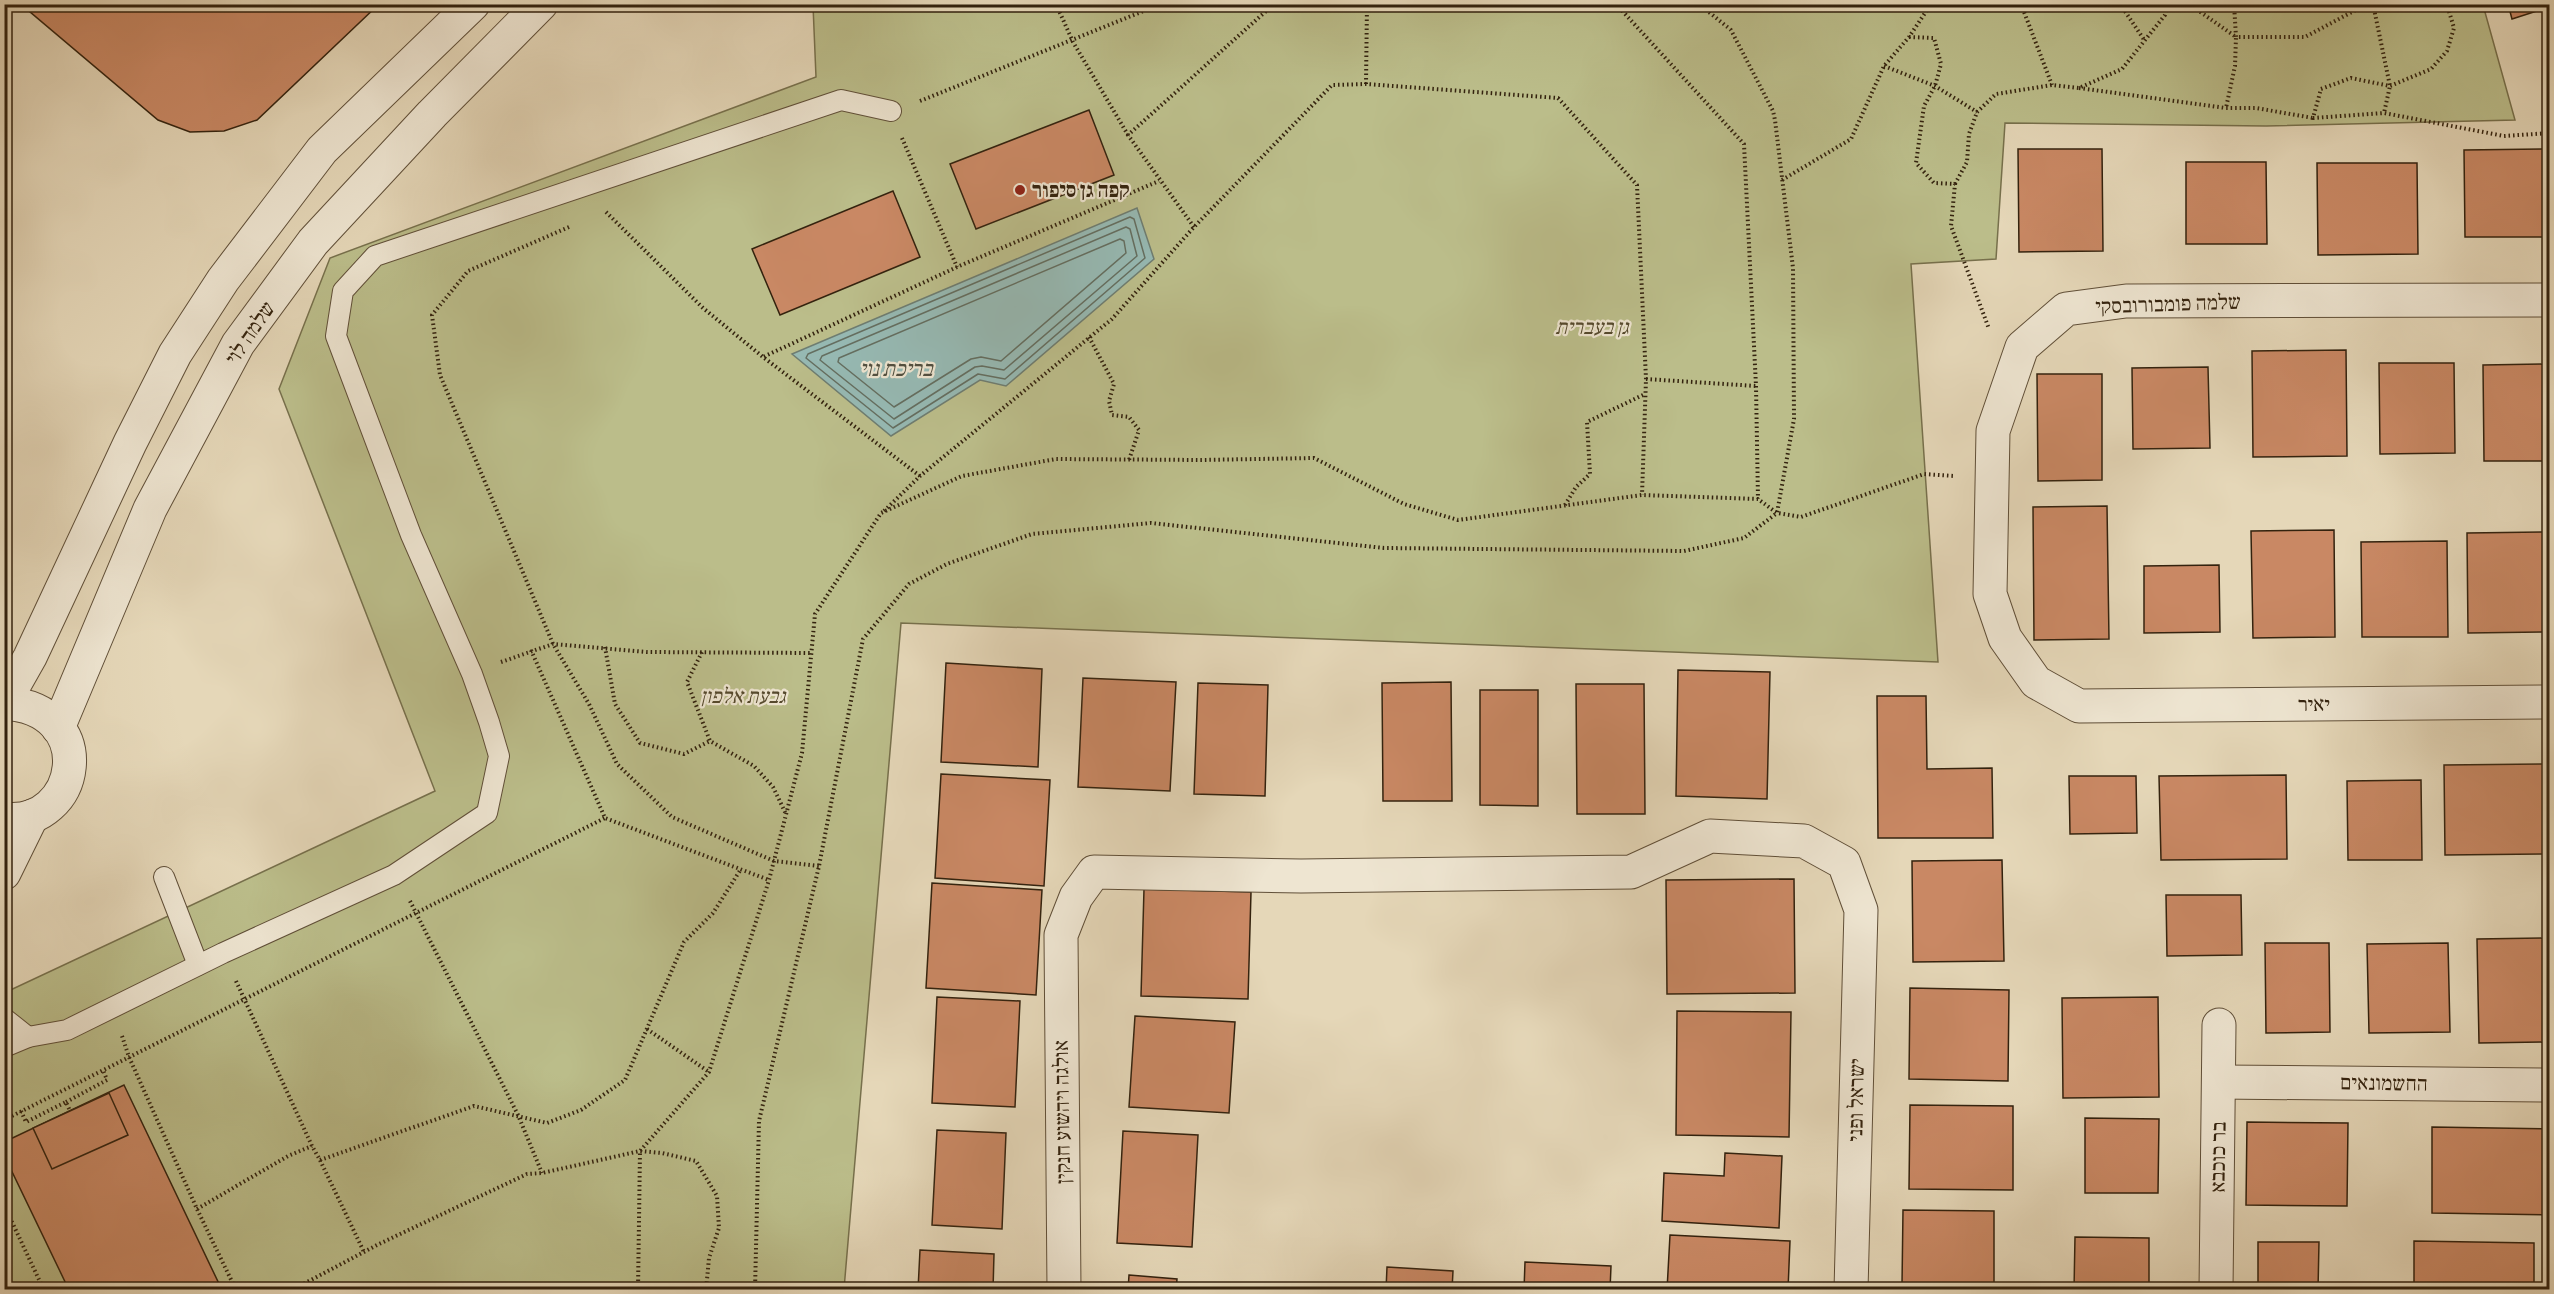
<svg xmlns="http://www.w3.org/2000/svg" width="2554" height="1294" font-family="Alegreya,'Frank Ruhl Libre',serif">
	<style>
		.green { fill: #bbbd8a; stroke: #77704c; stroke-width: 1.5 }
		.water { fill: #96b9b3; stroke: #6e7d71; stroke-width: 1.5 }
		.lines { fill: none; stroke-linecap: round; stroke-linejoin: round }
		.shore { stroke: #646e60; stroke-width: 1.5 }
		.building { fill: #c98864; stroke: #33220e; stroke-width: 1.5 }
		.service-casing { stroke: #604f38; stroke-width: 22 }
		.minor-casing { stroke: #604f38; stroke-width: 35 }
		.path { stroke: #33220e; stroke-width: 4; stroke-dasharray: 1.5 3; stroke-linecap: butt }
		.service { stroke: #eee5d1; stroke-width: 20 }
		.minor { stroke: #eee5d1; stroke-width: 33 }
		.poi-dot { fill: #8f2418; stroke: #eee5d1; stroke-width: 2 }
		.labels { text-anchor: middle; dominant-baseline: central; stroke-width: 4.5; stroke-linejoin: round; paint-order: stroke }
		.poi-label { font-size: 21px; font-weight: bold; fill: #33220e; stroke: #eee5d1; text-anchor: start }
		.street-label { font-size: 21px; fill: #33220e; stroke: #eee5d1 }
		.park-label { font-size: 21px; font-style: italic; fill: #55492d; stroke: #eee5d1 }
		.water-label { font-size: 22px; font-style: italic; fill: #514f40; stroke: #eee5d1 }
	</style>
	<rect width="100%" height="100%" fill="#e5d7b8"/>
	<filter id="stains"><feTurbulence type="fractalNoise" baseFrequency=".00333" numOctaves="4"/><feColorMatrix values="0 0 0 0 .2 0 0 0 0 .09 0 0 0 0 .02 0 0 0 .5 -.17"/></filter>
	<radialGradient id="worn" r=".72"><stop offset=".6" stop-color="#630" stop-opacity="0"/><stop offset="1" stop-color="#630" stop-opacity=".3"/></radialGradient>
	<polygon class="green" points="813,5 2483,5 2515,120 2266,126 2005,123 1996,259 1911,264 1938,662 901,623 844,1289 5,1289 4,993 435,791 279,389 330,258 816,77"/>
	<polygon class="water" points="1137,208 1154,259 1006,386 980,380 891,436 792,354"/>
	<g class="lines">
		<g class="shore">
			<polygon points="1130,217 1134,219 1145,258 1005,379 978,374 893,428 806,358 808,354"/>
			<polygon points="1126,227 1130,229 1137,256 1004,370 982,366 975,367 894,419 820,360 822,356"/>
			<polygon points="1120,239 1124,241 1126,253 1001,361 981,357 971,359 894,407 838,362 839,358"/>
		</g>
	</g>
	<g class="building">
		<polygon points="34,4 379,4 257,120 224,131 190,132 158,120 29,11"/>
		<polygon points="2508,4 2538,4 2540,10 2512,19"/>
		<polygon points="1089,110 1114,175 976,229 950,164"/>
		<polygon points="2018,149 2102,149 2103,251 2019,252"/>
		<polygon points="2550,149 2550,237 2465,237 2464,150"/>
		<polygon points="2186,162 2266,162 2267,244 2186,244"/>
		<polygon points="2317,163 2417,163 2418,254 2318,255"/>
		<polygon points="893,191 920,257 780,315 752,249"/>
		<polygon points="2346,350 2347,456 2253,457 2252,351"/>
		<polygon points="2379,363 2454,363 2455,453 2380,454"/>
		<polygon points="2550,364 2550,461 2484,461 2483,365"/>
		<polygon points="2208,367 2210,448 2133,449 2132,368"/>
		<polygon points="2037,374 2102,374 2102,480 2038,481"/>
		<polygon points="2107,506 2109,639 2034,640 2033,507"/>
		<polygon points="2334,530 2335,637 2253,638 2251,531"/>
		<polygon points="2550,532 2550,632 2468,633 2467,533"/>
		<polygon points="2447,541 2448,637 2362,637 2361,542"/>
		<polygon points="2219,565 2220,632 2144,633 2144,566"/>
		<polygon points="946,663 1042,669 1038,767 941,762"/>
		<polygon points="1678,670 1770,672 1767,799 1676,796"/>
		<polygon points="1083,678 1176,682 1170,791 1078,787"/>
		<polygon points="1451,682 1452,801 1383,801 1382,683"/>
		<polygon points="1198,683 1268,685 1265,796 1194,794"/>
		<polygon points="1576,684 1644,684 1645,814 1577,814"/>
		<polygon points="1480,690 1538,690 1538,806 1480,805"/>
		<polygon points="1877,696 1926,696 1927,769 1992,768 1993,838 1878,838"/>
		<polygon points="2550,764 2550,854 2445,855 2444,765"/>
		<polygon points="941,774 1050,780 1044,886 935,878"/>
		<polygon points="2286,775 2287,859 2161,860 2159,776"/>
		<polygon points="2069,776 2136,776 2137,833 2070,834"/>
		<polygon points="2421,780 2422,860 2348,860 2347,781"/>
		<polygon points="2002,860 2004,961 1913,962 1912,861"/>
		<polygon points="1794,879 1795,993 1667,994 1666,880"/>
		<polygon points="932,883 1042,890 1036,995 926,988"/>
		<polygon points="1144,889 1251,892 1248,999 1141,996"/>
		<polygon points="2166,895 2241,895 2242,955 2167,956"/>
		<polygon points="2550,938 2550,1042 2479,1043 2477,939"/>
		<polygon points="2265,943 2329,943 2330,1032 2266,1033"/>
		<polygon points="2448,943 2450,1032 2369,1033 2367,944"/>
		<polygon points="1910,988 2009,990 2008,1081 1909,1079"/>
		<polygon points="937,997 1020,1001 1015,1107 932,1103"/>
		<polygon points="2158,997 2159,1097 2063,1098 2062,998"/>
		<polygon points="1677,1011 1791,1012 1789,1137 1676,1135"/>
		<polygon points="1135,1016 1235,1022 1229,1113 1129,1107"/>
		<polygon points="124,1085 222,1290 69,1290 4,1155 4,1142"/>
		<polygon points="109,1093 128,1135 52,1169 33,1128"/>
		<polygon points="1910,1105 2013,1106 2013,1190 1909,1189"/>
		<polygon points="2085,1118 2159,1119 2158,1193 2085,1193"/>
		<polygon points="2247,1122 2348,1123 2347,1206 2246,1205"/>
		<polygon points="2432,1127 2550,1129 2550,1215 2432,1213"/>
		<polygon points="937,1130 1006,1133 1002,1229 932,1225"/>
		<polygon points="1123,1131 1198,1135 1192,1247 1117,1243"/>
		<polygon points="1725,1153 1782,1156 1779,1228 1662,1221 1664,1173 1724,1176"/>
		<polygon points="1903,1210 1994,1211 1994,1286 1902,1285"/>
		<polygon points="1670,1235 1790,1241 1788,1290 1667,1290"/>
		<polygon points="2075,1237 2149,1238 2149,1290 2074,1290"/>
		<polygon points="2414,1241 2534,1243 2534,1290 2414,1290"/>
		<polygon points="2258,1242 2319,1242 2318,1290 2258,1290"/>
		<polygon points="920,1250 994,1254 993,1290 918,1290"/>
		<polygon points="1525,1262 1611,1266 1610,1290 1524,1290"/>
		<polygon points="1387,1267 1453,1271 1452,1290 1386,1290"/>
		<polygon points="1129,1275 1177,1279 1176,1290 1128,1290"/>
	</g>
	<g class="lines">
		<defs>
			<g id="service">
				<polyline points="164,877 198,965"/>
				<polyline points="4,1018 28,1037"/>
				<polyline points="4,1047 28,1037 67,1030 223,953 394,875 487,813 499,756 489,722 472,674 411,535 336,336 343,291 375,256 841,100 891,111"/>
			</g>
			<g id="minor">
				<polyline points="2550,300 2126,301 2066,309 2022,347 1993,431 1990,594 2005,638 2036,682 2079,706 2550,702"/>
				<polyline points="4,703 30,657 130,443 175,354 223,280 322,150 473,4"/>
				<path d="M4,703C102,709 80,828 4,819"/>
				<polyline points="58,728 150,509 238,344 313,242 432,114 541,4"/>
				<polyline points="4,873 32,816"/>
				<polyline points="2219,1082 2550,1085"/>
				<polyline points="1064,1290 1061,935 1076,897 1094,872 1301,876 1631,872 1710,836 1804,841 1844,863 1861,910 1851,1290"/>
				<polyline points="2216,1290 2219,1025"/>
			</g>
		</defs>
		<use href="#service" class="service-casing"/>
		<use href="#minor" class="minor-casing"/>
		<g class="path">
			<polyline points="1056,4 1073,42 1128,135"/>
			<polyline points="1616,4 1744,144 1756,386 1758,499"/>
			<polyline points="2021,4 2052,85"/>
			<polyline points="2120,4 2145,41"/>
			<polyline points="2189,4 2236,37 2235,66 2226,108"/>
			<polyline points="2234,4 2236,37 2305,37 2367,4"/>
			<polyline points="2373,4 2390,86 2384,113"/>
			<polyline points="2439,4 2448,8 2454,28 2447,51 2431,69 2390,86 2351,78 2321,89 2313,118 2384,113 2504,136 2550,133"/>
			<polyline points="1909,37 1934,38 1941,64 1935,86 1924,106 1916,163 1934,183 1955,184 1951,226 1989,329"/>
			<polyline points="1884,66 1935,86 1977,112"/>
			<polyline points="1366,84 1367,4"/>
			<polyline points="2079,88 2226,108 2256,108 2313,118"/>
			<polyline points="920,101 1161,4"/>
			<polyline points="902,138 957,267"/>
			<polyline points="1782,180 1851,139 1884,66 1909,37 1931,4"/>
			<polyline points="1955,184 1967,162 1969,134 1977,112 1996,94 2052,85 2079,88 2122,69 2165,15 2168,4"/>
			<polyline points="606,212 703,308 763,357"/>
			<polyline points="569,227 468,271 432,315 440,375 553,644 589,704 617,764 672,817 774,861 819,866"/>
			<polyline points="1194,227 1128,135 1274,4"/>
			<polyline points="1089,337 1114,384 1109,401 1112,415 1129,417 1139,430 1129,460"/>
			<polyline points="1646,379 1756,386"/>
			<polyline points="920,476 763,357 957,267 1159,181"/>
			<polyline points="1565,505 1576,487 1590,474 1587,422 1645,394"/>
			<polyline points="884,511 920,476 1112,319 1194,227 1332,85 1366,84 1558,98 1637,185 1646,379 1642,495"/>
			<polyline points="605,647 615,704 640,743 684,754 710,741"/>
			<polyline points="531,650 605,818 769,880"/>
			<polyline points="702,652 687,682 710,741 754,766 773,787 786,814"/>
			<polyline points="501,662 553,644 647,652 812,653"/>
			<polyline points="410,901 518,1115 542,1173"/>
			<polyline points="236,981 312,1146 320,1160 364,1252"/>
			<polyline points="647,1029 709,1072"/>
			<polyline points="122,1036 129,1057 197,1209 236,1290"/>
			<polyline points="66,1102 107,1080 103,1070"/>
			<polyline points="21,1111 26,1122 66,1102 70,1111"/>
			<polyline points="4,1120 605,818"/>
			<polyline points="320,1160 474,1106 547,1123 581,1110 625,1080 684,942 713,913 741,869"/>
			<polyline points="4,1205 42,1286"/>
			<polyline points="197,1209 288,1156 312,1146"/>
			<polyline points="36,1290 42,1286 43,1290"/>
			<polyline points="292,1290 379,1244 527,1174 542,1173 640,1151 662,1153 696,1161 717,1196 719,1228 709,1258 706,1290"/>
			<polyline points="638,1290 640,1151 709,1072 769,880 802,753 815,614 881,513 962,476 1056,459 1201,460 1314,458 1404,504 1458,520 1642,495 1758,499 1777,513 1801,517 1924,474 1954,476"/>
			<polyline points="755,1290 759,1121 819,866 863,639 909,584 947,564 1032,534 1151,523 1384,548 1684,551 1744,538 1777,513 1794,419 1793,268 1775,120 1773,111 1731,30 1699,4"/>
		</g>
		<use href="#service" class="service"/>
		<use href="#minor" class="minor"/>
	</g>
	<circle class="poi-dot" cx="1020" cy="190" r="6"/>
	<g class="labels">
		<g class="poi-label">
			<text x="1032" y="190">קפה גן סיפור</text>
		</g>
		<g class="street-label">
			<text transform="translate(2168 304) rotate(-2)">שלמה פומבורובסקי</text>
			<text transform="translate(250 333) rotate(-56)">שלמה לוי</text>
			<text x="2314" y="704">יאיר</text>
			<text transform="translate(2384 1083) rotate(1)">החשמונאים</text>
			<text transform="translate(1856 1100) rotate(-89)">ישראל ופני</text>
			<text transform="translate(1062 1112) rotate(-91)">אולגה ויהשוע חנקין</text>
			<text transform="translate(2218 1157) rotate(-89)">בר כוכבא</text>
		</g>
		<g class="park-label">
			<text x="1592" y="327">גן בעברית</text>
			<text x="743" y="696">גבעת אלפון</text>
		</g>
		<g class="water-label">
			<text x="896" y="369">בריכת נוי</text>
		</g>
	</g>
	<rect width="2554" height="1294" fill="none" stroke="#e5d7b8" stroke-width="24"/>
	<rect x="6" y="6" width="2542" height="1282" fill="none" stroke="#33220e" stroke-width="3"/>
	<rect x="12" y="12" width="2530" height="1270" fill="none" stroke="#33220e" stroke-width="1.5"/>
	<rect width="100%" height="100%" filter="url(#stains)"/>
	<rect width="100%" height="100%" fill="url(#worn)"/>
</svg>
